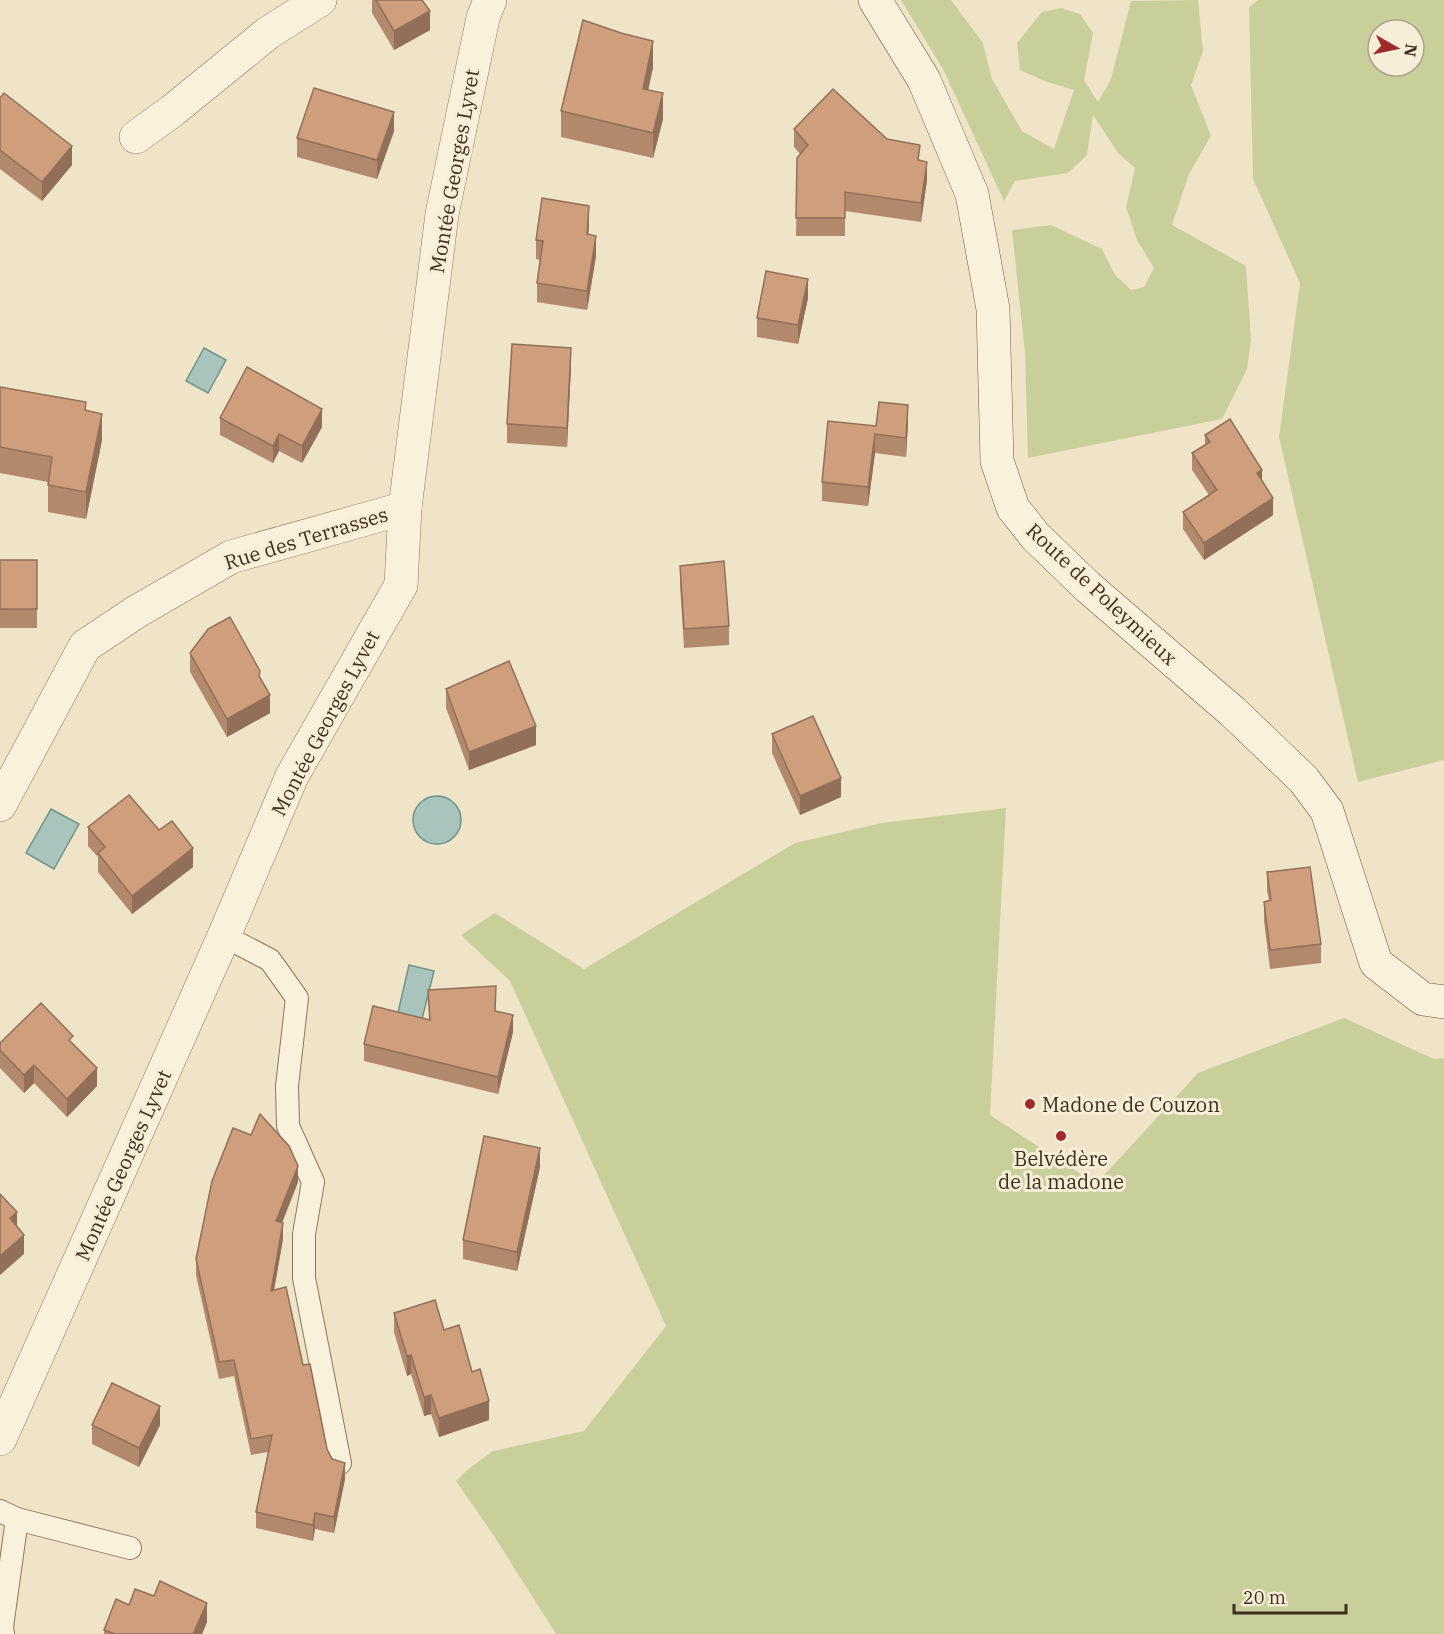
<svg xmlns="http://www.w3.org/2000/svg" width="1444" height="1634" font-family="'IBM Plex Serif',serif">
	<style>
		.green { fill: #c9cf9b; fill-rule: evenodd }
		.water { fill: #a9c4bc; stroke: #6f938a; stroke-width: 1.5 }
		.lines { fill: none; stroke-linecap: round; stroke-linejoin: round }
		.lane-casing { stroke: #8d765c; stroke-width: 24 }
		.street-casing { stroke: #8d765c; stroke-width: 34 }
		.secondary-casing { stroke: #6f573f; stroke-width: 34 }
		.lane { stroke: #faf1dc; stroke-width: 22 }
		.street { stroke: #faf1dc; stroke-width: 33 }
		.secondary { stroke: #faf1dc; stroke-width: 33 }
		.wall { fill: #b2896c }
		.shaded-wall { fill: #916f58 }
		.building { fill: #cf9f7d; stroke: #916f58; stroke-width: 1.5 }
		.poi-dot { fill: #9e2a2b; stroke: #f7eed8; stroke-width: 2 }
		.labels { text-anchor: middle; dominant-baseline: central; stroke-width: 6; stroke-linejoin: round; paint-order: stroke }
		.street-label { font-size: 20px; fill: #3d2e20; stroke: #f7eed8 }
		.poi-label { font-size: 20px; fill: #3d2e20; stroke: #f7eed8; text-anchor: start }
	</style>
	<rect width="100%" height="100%" fill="#f0e4c8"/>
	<g class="green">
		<polygon points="901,0 951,0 983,43 992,79 1022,131 1054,149 1074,90 1047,82 1020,70 1017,43 1042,12 1061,8 1080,14 1093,33 1084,80 1098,102 1111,79 1131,1 1198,0 1203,51 1191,85 1211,136 1189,174 1172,225 1246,266 1251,340 1247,369 1222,419 1028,458 1025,353 1012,230 1051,225 1102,249 1115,275 1131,290 1144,287 1154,268 1137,240 1126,207 1135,168 1118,153 1093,115 1087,155 1068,173 1015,181 1004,201 943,69"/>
		<path d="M1258,0H1444V760L1358,782L1279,437L1300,283L1253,179L1249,7ZM1378,30H1414V66H1378Z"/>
		<polygon points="1006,808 990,1115 1096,1184 1198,1073 1344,1018 1434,1059 1444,1058 1444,1634 556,1634 494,1536 456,1481 467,1470 493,1451 584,1431 666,1326 510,981 461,935 495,913 584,969 795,843 882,823"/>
	</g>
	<g class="water">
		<polygon points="204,348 226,360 208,393 186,381"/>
		<circle cx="437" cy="820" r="24"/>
		<polygon points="51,809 79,824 54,869 26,853"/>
		<polygon points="409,965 434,971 421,1023 397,1017"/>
	</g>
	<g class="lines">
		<defs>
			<g id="lane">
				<polyline points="224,936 270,960 297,998 287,1086 288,1126 313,1182 304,1234 304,1278 340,1463"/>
				<polyline points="0,1511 17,1519 130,1548"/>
				<polyline points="3,1634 2,1627 17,1519"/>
			</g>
			<g id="street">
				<polyline points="136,137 172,111 268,33 320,0"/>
				<polyline points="0,805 85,646 136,612 231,557 405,508"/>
				<polyline points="0,1439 224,936 292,776 401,585 405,508 442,214 483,18 490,0"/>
			</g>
			<polyline id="secondary" points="875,0 924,80 972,194 993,309 997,461 1013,508 1036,537 1088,587 1233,712 1304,780 1327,811 1376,963 1423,999 1444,1002"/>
		</defs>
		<use href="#lane" class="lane-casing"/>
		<use href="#street" class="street-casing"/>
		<use href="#secondary" class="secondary-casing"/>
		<use href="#lane" class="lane"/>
		<use href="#street" class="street"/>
		<use href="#secondary" class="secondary"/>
	</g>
	<g class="wall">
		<polygon points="372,0 422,0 430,30 394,50 372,13"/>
		<polygon points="653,67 648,90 663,119 653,158 561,137 561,111"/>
		<polygon points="0,98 72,165 42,201 0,169"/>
		<polygon points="794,129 887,139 920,160 927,180 921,222 845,211 845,236 796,236 797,158 800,154 794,147"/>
		<polygon points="394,131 377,179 297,157 297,138"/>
		<polygon points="589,225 588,235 596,256 587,310 537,302 537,283 540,260 536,259 536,240"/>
		<polygon points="808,298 798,344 757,337 757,318"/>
		<polygon points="571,367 567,447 507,443 507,424"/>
		<polygon points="0,387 86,411 102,440 86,519 48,512 48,482 0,473"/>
		<polygon points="220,418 322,427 302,463 279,451 273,463 220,435"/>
		<polygon points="908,424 906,457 875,453 868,506 822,501 822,482 876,426"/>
		<polygon points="1205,435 1262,482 1273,515 1204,560 1183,529 1183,512 1209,495 1192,470 1192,453 1205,445"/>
		<rect x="0" y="560" width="37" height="68"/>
		<polygon points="680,566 729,626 729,645 684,648 680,585"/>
		<polygon points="190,653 260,678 270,713 227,737 190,672"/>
		<polygon points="446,689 536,745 469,770 446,708"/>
		<polygon points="772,734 841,797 800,815 772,753"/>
		<polygon points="88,827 159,830 193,867 132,914 98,872 98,857 88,846"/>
		<polygon points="1267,872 1321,944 1321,963 1270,969 1264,921 1264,902 1269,900 1267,891"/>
		<polygon points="428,990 495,1011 513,1032 498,1094 364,1061 364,1044 429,1020"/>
		<polygon points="0,1043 73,1043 97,1086 67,1117 34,1083 24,1093 0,1068"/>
		<polygon points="540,1167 517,1271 463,1259 463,1240"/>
		<polygon points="298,1182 282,1223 283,1239 274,1290 303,1365 327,1449 345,1479 334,1533 315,1529 313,1541 256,1528 256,1512 268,1452 251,1455 234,1376 219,1379 196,1275 196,1259"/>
		<polygon points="394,1313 444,1330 472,1372 489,1420 439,1437 431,1414 424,1416 411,1374 407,1376 394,1332"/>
		<polygon points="92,1425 160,1425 139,1467 92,1444"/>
		<polygon points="154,1596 207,1622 202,1634 104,1634 104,1630 129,1605"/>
	</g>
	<g class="shaded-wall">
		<polygon points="430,11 430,30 394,50 394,31"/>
		<polygon points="653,41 653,67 643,115 643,89"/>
		<polygon points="663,93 663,119 653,158 653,133"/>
		<polygon points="394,112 394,131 377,179 377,160"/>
		<polygon points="72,146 72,165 42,201 42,182"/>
		<polygon points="927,162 927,180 921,222 921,203"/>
		<polygon points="589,206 589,225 587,254 587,234"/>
		<polygon points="596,236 596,256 587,310 587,291"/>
		<polygon points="808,279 808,298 798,344 798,325"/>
		<polygon points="571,348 571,367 567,447 567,428"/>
		<polygon points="908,405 908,424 906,457 906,438"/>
		<polygon points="322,409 322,427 302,463 302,446"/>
		<polygon points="102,414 102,440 86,519 86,492"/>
		<polygon points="279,434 279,451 273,463 273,446"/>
		<polygon points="875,434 875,453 868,506 868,487"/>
		<polygon points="1262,470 1262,487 1257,473"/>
		<polygon points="1273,498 1273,515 1204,560 1204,543"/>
		<polygon points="270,695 270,713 227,737 227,719"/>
		<polygon points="536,726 536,745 469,770 469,752"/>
		<polygon points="841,778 841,797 800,815 800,796"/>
		<polygon points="193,848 193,867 132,914 132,896"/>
		<polygon points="513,1015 513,1032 498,1094 498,1077"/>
		<polygon points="34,1065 34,1083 24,1093 24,1075"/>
		<polygon points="97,1068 97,1086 67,1117 67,1099"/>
		<polygon points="540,1148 540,1167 517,1271 517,1252"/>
		<polygon points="298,1166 298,1182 276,1238 276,1221"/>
		<polygon points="17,1212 17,1231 10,1218"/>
		<polygon points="283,1223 283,1239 271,1307 271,1291"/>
		<polygon points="24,1235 24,1254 0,1275 0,1256"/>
		<polygon points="411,1355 411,1374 407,1376 407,1356"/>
		<polygon points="431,1395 431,1414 424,1416 424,1397"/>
		<polygon points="489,1401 489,1420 439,1437 439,1418"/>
		<polygon points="160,1406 160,1425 139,1467 139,1448"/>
		<polygon points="345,1463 345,1479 334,1533 334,1517"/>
		<polygon points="315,1513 315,1529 313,1541 313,1525"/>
		<polygon points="207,1603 207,1622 202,1634 193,1634"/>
	</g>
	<g class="building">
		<polygon points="376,0 422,0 430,11 394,31"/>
		<polygon points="583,20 621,33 653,41 643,89 663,93 653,133 561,111"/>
		<polygon points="314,88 394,112 377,160 297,138"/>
		<polygon points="833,89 887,139 920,145 918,160 927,162 921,203 845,192 845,218 796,218 797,158 808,145 794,129"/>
		<polygon points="4,93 72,146 42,182 0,150 0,98"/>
		<polygon points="542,198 589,206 587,234 596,236 587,291 537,283 543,241 536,240"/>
		<polygon points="766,271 808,279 798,325 757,318"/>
		<polygon points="512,344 571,348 567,428 507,424"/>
		<polygon points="247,367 322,409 302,446 279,434 273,446 220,418"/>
		<polygon points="0,387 86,402 85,410 102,414 86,492 48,485 52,457 0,447"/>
		<polygon points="879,402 908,405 906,438 875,434 868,487 822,482 828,421 876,426"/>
		<polygon points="1230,419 1262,470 1257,473 1273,498 1204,543 1183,512 1217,490 1192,453 1210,442 1205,435"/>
		<rect x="0" y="560" width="37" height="49"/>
		<polygon points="724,561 729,626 684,629 680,566"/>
		<polygon points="230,617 260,671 259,676 270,695 227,719 190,653 208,629"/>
		<polygon points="509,661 536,726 469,752 446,689"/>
		<polygon points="813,716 841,778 800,796 772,734"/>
		<polygon points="129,795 159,830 172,821 193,848 132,896 98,853 105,847 88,827"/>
		<polygon points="1310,867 1321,944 1270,950 1264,902 1271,900 1267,872"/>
		<polygon points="496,986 495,1011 513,1015 498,1077 364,1044 373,1006 430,1020 428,990"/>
		<polygon points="41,1003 73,1036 69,1040 97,1068 67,1099 34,1065 24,1075 0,1050 0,1043"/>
		<polygon points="260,1114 289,1146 298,1166 276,1221 283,1223 271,1291 286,1287 303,1365 310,1364 327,1449 332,1459 345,1463 334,1517 315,1513 313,1525 256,1512 272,1435 251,1439 234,1360 219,1362 196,1259 212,1181 233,1128 251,1135"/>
		<polygon points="484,1136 540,1148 517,1252 463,1240"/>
		<polygon points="0,1194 17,1212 10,1218 24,1235 0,1256"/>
		<polygon points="435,1300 444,1330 459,1325 472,1372 480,1369 489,1401 439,1418 431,1395 424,1397 411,1355 407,1356 394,1313"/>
		<polygon points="112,1383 160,1406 139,1448 92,1425"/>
		<polygon points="160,1581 207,1603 193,1634 115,1634 104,1630 116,1599 129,1605 135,1589 154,1596"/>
	</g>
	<g class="poi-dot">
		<circle cx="1030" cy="1104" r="6"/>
		<circle cx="1061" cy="1136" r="6"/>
	</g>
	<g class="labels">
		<g class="street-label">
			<text transform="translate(454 171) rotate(-80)">Montée Georges Lyvet</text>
			<text transform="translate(306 538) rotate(-17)">Rue des Terrasses</text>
			<text transform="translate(1102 594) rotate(43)">Route de Poleymieux</text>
			<text transform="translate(325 723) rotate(-62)">Montée Georges Lyvet</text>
			<text transform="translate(123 1165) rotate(-66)">Montée Georges Lyvet</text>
		</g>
		<g class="poi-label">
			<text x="1042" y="1104">Madone de Couzon</text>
			<text x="1061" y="1158" text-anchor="middle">Belvédère<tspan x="1061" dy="23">de la madone</tspan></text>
		</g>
	</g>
	<g transform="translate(1396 48) rotate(99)"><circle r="28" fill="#f7eed8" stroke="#ada18e" stroke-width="1.5"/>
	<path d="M0-4.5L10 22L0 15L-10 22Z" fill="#9e2a2b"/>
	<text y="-9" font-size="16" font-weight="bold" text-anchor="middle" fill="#3d2e20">N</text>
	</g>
	<path d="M1234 1604v9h112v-9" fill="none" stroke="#3d2e20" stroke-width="3"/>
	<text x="1243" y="1604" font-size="18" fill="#3d2e20" stroke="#f7eed8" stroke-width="4.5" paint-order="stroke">20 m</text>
</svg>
